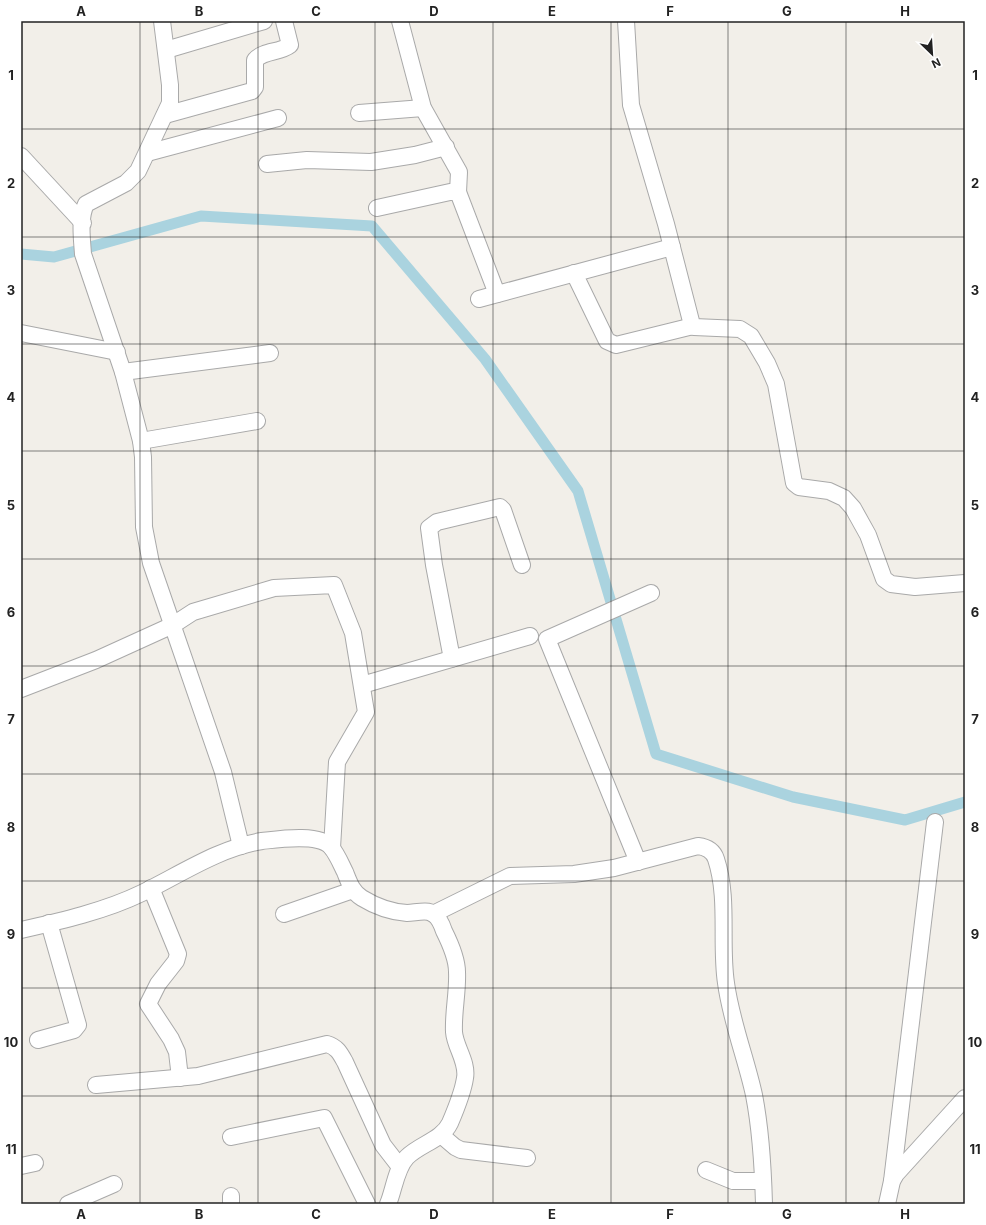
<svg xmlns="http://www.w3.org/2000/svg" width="986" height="1225" font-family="Inter,sans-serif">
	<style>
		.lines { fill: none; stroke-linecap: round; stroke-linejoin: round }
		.canal { stroke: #aad3df; stroke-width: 11 }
		.minor-casing { stroke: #a9a9a9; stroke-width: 18 }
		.minor { stroke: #fff; stroke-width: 16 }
		.grid { fill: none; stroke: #222; stroke-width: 1; stroke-opacity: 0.55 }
		.neatline { fill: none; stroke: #222; stroke-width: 1.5 }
		.grid-label { font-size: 13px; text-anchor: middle; font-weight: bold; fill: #222 }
	</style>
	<rect width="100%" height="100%" fill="#f2efe9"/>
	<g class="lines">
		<polyline class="canal" points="21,254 54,257 201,216 372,226 485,359 578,491 656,754 793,797 905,820 965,802"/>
		<defs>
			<g id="minor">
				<path d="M162,21L170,85V103L138,171L126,183L86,204C79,218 82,239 83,254L123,372L141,441L143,457L144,527L151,563L223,772L241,846"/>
				<polyline points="400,21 423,108 459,172 458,192"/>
				<polyline points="626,21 631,105 666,224 692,325 694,327 740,329 751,336 767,363 776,384 794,483 799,487 829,491 844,498 853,508 868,535 884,579 891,584 915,587 965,583"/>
				<polyline points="166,50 264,21"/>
				<polyline points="359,113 423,108"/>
				<path d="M165,115L252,91L255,87V60C264,50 280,53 290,45L284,21"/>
				<polyline points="147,153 278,118"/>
				<polyline points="21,156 83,223"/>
				<polyline points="267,164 307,160 371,162 415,155 446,147"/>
				<polyline points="377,208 450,192 458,192 497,294"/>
				<polyline points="574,273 607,341 616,345 693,326"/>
				<polyline points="479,299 672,247"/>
				<polyline points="21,333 117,352"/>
				<polyline points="123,372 270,353"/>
				<polyline points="141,441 257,421"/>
				<polyline points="452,659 434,565 429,528 437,522 500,507 503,510 522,565"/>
				<polyline points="362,685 530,636"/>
				<polyline points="21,689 96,660 173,625 193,612 274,588 334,585 353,633 366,712 337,762 332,848"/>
				<polyline points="638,862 547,639 651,593"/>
				<polyline points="151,888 178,954 176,961 158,984 148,1004 171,1039 177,1052 180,1078"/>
				<polyline points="284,914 353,890"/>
				<path d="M433,914L510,876L574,874L614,868L698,846C706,847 713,850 716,859C729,898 720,944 726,983C731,1021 746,1058 754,1095C761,1131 763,1167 764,1204"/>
				<path d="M21,930C61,921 105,911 142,893C181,874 219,848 262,841C280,839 319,833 331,847C337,854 341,864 345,872C349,882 352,892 362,898C375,906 391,912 407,913C415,913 427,909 434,914C439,918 442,925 444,931C450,943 457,958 457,972C458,992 453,1012 454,1032C455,1047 468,1062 465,1078C463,1092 456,1109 450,1123C442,1140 420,1144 407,1157C396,1168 394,1190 388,1204"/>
				<polyline points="38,1040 74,1030 78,1025 49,923"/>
				<path d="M96,1085L198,1076L327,1044C337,1047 340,1053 345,1062L383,1145L400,1167"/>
				<polyline points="441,1135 455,1147 461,1150 527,1158"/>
				<polyline points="231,1137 324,1118 367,1204"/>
				<polyline points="21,1166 35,1163"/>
				<polyline points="706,1170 733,1181 763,1181"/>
				<polyline points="892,1181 935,822"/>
				<polyline points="231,1196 231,1204"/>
				<polyline points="68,1204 114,1184"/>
				<polyline points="887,1204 892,1181 896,1174 965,1098"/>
			</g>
		</defs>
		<use href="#minor" class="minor-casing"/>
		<use href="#minor" class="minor"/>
	</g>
	<path class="grid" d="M140,21V1204M258,21V1204M375,21V1204M493,21V1204M611,21V1204M728,21V1204M846,21V1204M21,129H965M21,237H965M21,344H965M21,451H965M21,559H965M21,666H965M21,774H965M21,881H965M21,988H965M21,1096H965"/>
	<rect width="986" height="1225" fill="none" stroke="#ffffff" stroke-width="44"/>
	<g transform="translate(932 54) rotate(155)" stroke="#ffffff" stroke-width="3" paint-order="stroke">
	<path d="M0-3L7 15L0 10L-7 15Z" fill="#222222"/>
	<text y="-6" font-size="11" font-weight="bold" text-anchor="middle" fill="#222222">N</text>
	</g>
	<rect x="22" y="22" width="942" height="1181" class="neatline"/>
	<g class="grid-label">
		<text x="81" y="16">A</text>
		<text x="199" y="16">B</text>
		<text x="316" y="16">C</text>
		<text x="434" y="16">D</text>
		<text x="552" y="16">E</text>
		<text x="670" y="16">F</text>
		<text x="787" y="16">G</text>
		<text x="905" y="16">H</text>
		<text x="11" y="80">1</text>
		<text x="975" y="80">1</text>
		<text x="11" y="188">2</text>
		<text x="975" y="188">2</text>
		<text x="11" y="295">3</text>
		<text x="975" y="295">3</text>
		<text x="11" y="402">4</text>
		<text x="975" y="402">4</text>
		<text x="11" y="510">5</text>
		<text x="975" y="510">5</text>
		<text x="11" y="617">6</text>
		<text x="975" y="617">6</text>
		<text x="11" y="724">7</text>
		<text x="975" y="724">7</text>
		<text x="11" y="832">8</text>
		<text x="975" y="832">8</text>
		<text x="11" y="939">9</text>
		<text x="975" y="939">9</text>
		<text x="11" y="1047">10</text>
		<text x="975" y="1047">10</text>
		<text x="11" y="1154">11</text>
		<text x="975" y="1154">11</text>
		<text x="81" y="1219">A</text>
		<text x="199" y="1219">B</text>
		<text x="316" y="1219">C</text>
		<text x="434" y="1219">D</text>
		<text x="552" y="1219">E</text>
		<text x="670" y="1219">F</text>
		<text x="787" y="1219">G</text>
		<text x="905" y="1219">H</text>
	</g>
</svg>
